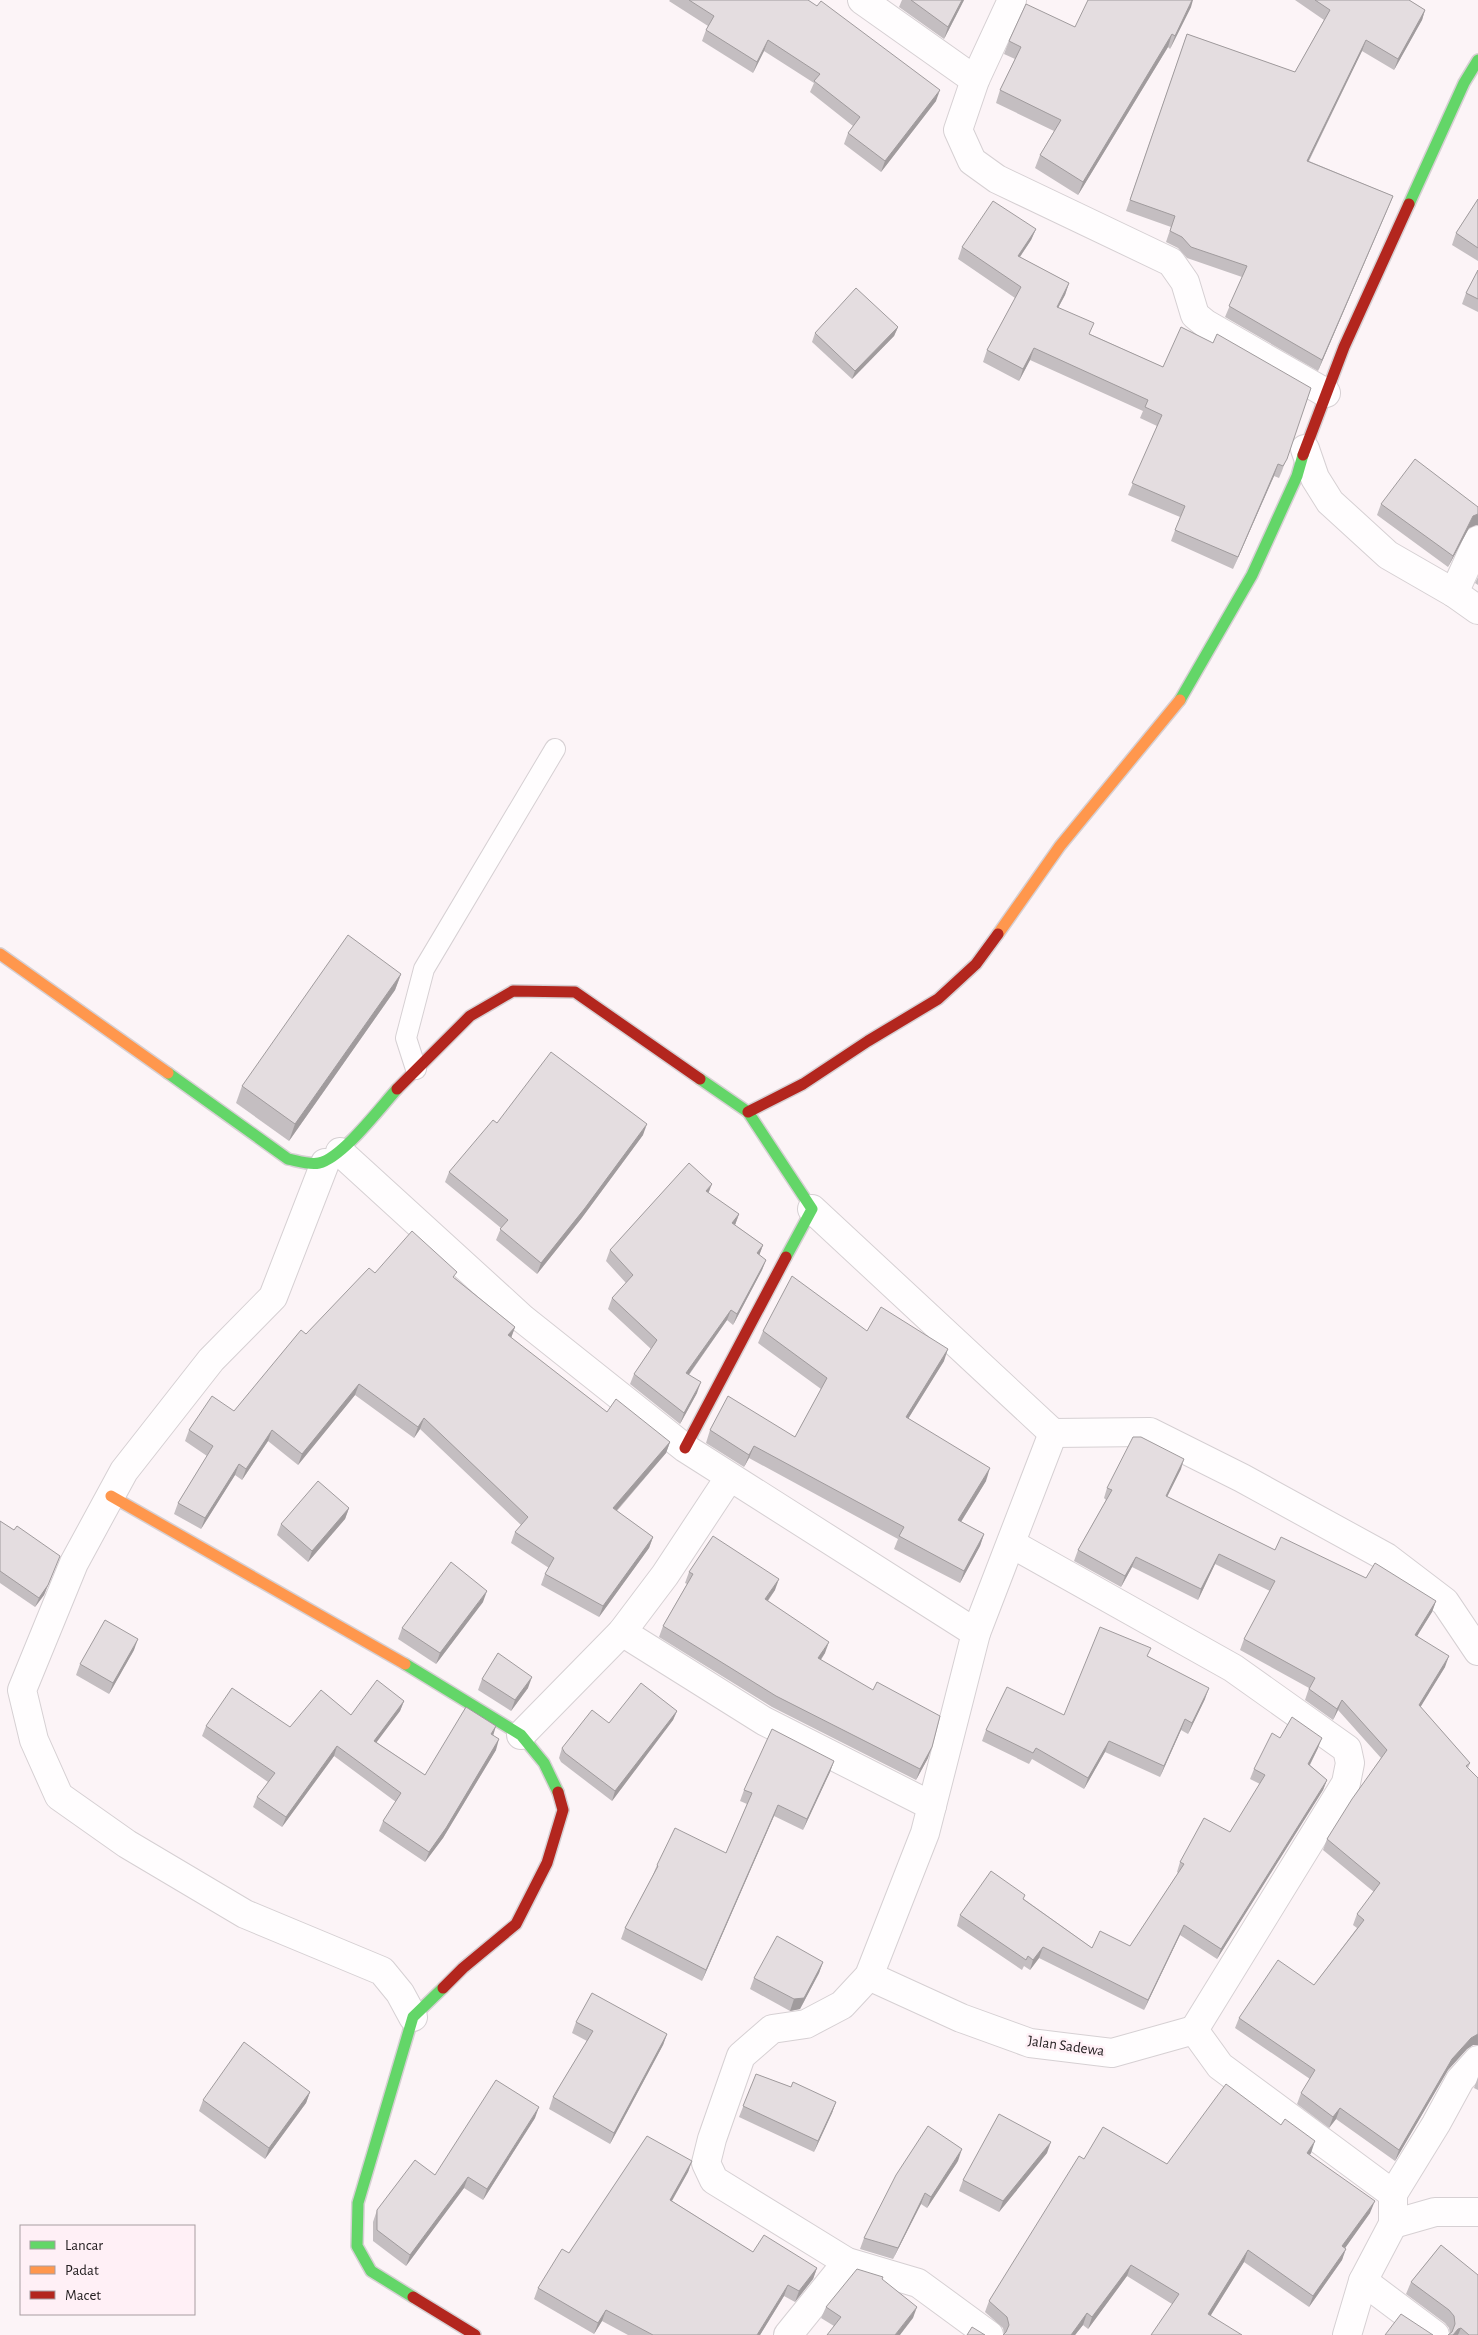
<svg xmlns="http://www.w3.org/2000/svg" width="1478" height="2335" font-family="'Alegreya Sans',sans-serif">
	<style>
		.lines { fill: none; stroke-linecap: round; stroke-linejoin: round }
		.lane-casing { stroke: #d6d0d3; stroke-width: 22 }
		.street-casing { stroke: #d6d0d3; stroke-width: 30 }
		.fast-casing { stroke: #d6d0d3; stroke-width: 14 }
		.slow-casing { stroke: #d6d0d3; stroke-width: 14 }
		.jam-casing { stroke: #d6d0d3; stroke-width: 14 }
		.lane { stroke: #fffdfe; stroke-width: 20 }
		.street { stroke: #fffdfe; stroke-width: 28 }
		.fast { stroke: #63d668; stroke-width: 11 }
		.slow { stroke: #ff974d; stroke-width: 11 }
		.jam { stroke: #b3261e; stroke-width: 11 }
		.wall { fill: #c4bec1 }
		.shaded-wall { fill: #a09b9d }
		.building { fill: #e4dde0; stroke: #a09b9d }
		.labels { text-anchor: middle; dominant-baseline: central; stroke-width: 5; stroke-linejoin: round; paint-order: stroke }
		.street-label { font-size: 15px; fill: #262123; stroke: #fff0f6 }
	</style>
	<rect width="100%" height="100%" fill="#fcf4f7"/>
	<g class="lines">
		<defs>
			<polyline id="lane" points="416,1069 406,1038 424,969 555,749"/>
			<g id="street">
				<polyline points="862,0 975,80"/>
				<polyline points="1012,0 975,80 958,130 972,161 997,179 1171,262 1185,282 1195,315 1206,324 1326,393"/>
				<polyline points="1305,449 1315,478 1330,502 1388,555 1454,593 1478,610"/>
				<polyline points="1454,593 1478,540"/>
				<polyline points="340,1152 523,1319 685,1448 976,1633"/>
				<polyline points="325,1163 273,1297 211,1360 124,1471 74,1563 22,1690 34,1740 59,1796 127,1844 245,1914 382,1971 400,1993 413,2017"/>
				<polyline points="812,1209 1053,1433 1150,1432 1242,1478 1386,1557 1445,1602 1478,1651"/>
				<polyline points="1012,1544 1233,1668 1347,1749 1350,1763 1346,1783 1194,2030"/>
				<polyline points="622,1632 764,1721 932,1806"/>
				<polyline points="521,1735 622,1632 665,1575 729,1478"/>
				<polyline points="869,1976 961,2018 1030,2043 1112,2053 1194,2030 1220,2066 1393,2194"/>
				<polyline points="1393,2224 1435,2212 1478,2212"/>
				<polyline points="1363,2281 1435,2335"/>
				<polyline points="788,2335 847,2262"/>
				<polyline points="989,2335 918,2283 847,2262 714,2180 706,2163 712,2139 741,2056 772,2029 806,2024 842,2005 869,1976 925,1833 976,1633 1053,1433"/>
				<polyline points="1347,2335 1363,2281 1393,2224 1393,2194 1436,2124 1460,2080 1478,2060"/>
			</g>
			<g id="fast">
				<polyline points="1409,204 1464,83 1478,60"/>
				<polyline points="1180,700 1252,575 1297,476 1303,455"/>
				<path d="M168,1073L288,1159C298,1161 309,1165 319,1163C342,1158 380,1108 397,1089"/>
				<polyline points="700,1079 748,1112 812,1209 786,1257"/>
				<polyline points="405,1664 521,1735 544,1763 558,1792"/>
				<polyline points="413,2297 371,2271 357,2246 358,2203 413,2017 443,1988"/>
			</g>
			<g id="slow">
				<polyline points="998,934 1060,846 1180,700"/>
				<polyline points="0,954 168,1073"/>
				<polyline points="111,1496 405,1664"/>
			</g>
			<g id="jam">
				<polyline points="1303,455 1344,347 1409,204"/>
				<polyline points="397,1089 470,1016 513,991 575,992 700,1079"/>
				<polyline points="748,1112 803,1084 868,1041 938,999 976,964 998,934"/>
				<polyline points="685,1448 786,1257"/>
				<polyline points="443,1988 463,1968 516,1924 547,1863 563,1810 558,1792"/>
				<polyline points="413,2297 475,2335"/>
			</g>
		</defs>
		<use href="#lane" class="lane-casing"/>
		<use href="#street" class="street-casing"/>
		<use href="#fast" class="fast-casing"/>
		<use href="#slow" class="slow-casing"/>
		<use href="#jam" class="jam-casing"/>
		<use href="#lane" class="lane"/>
		<use href="#street" class="street"/>
		<use href="#fast" class="fast"/>
		<use href="#slow" class="slow"/>
		<use href="#jam" class="jam"/>
	</g>
	<g class="wall">
		<polygon points="670,0 808,0 936,101 881,172 844,144 848,133 853,126 810,92 814,83 764,51 753,73 702,41 706,30 708,26 669,1"/>
		<polygon points="902,0 964,0 944,39 899,7"/>
		<polygon points="1295,0 1409,0 1425,10 1422,20 1394,70 1362,51 1309,161 1393,196 1318,371 1225,317 1242,277 1187,258 1178,248 1166,242 1171,227 1126,211 1187,34 1295,72 1324,20"/>
		<polygon points="1191,7 1170,49 1168,47 1078,195 1035,168 1040,155 1054,131 996,103 1000,90 1015,59 1004,54 1009,41 1075,27"/>
		<polygon points="1478,199 1478,261 1452,245 1456,233"/>
		<polygon points="1036,229 1031,240 1020,257 1069,283 1065,295 1058,308 1090,334 1163,367 1213,343 1311,388 1282,471 1279,478 1274,476 1233,569 1171,541 1180,517 1128,495 1157,426 1140,418 1143,411 1030,360 1019,381 983,362 987,350 1015,298 958,259 962,247"/>
		<polygon points="1478,270 1478,312 1462,304 1466,293"/>
		<polygon points="898,327 894,336 852,379 812,342 815,333"/>
		<polygon points="1381,504 1478,507 1478,525 1476,525 1469,528 1448,567 1377,515"/>
		<polygon points="1478,577 1478,585 1475,583"/>
		<polygon points="401,974 395,990 289,1141 236,1103 242,1086"/>
		<polygon points="497,1123 643,1135 581,1219 537,1274 496,1240 501,1228 445,1182 449,1172"/>
		<polygon points="708,1193 739,1214 735,1225 763,1245 759,1255 766,1260 762,1270 733,1325 727,1320 689,1375 697,1393 680,1424 630,1384 634,1374 651,1349 608,1309 612,1298 626,1283 606,1261 610,1250"/>
		<polygon points="375,1273 455,1278 515,1327 511,1338 607,1412 670,1442 666,1453 617,1511 653,1537 649,1548 599,1617 541,1585 545,1574 549,1568 511,1543 515,1532 521,1525 420,1429 414,1438 355,1395 298,1465 268,1441 242,1480 235,1475 201,1529 174,1514 178,1503 207,1456 185,1441 189,1430 234,1411 306,1334"/>
		<polygon points="763,1331 867,1331 944,1361 908,1419 986,1481 961,1522 984,1534 980,1546 960,1583 894,1549 898,1539 749,1458 744,1467 706,1443 710,1430 795,1437 821,1389 758,1343"/>
		<polygon points="1181,1469 1167,1497 1275,1550 1366,1578 1436,1601 1432,1612 1417,1636 1445,1667 1420,1707 1470,1763 1468,1768 1478,1778 1478,2045 1473,2045 1467,2049 1448,2070 1395,2161 1336,2119 1329,2128 1297,2104 1301,2093 1310,2079 1235,2028 1239,2018 1314,1985 1357,1928 1353,1925 1357,1914 1374,1892 1323,1850 1327,1839 1381,1758 1338,1710 1333,1720 1305,1700 1309,1688 1240,1650 1244,1639 1270,1591 1215,1564 1198,1600 1132,1567 1121,1587 1074,1561 1078,1550 1106,1500 1104,1498 1107,1488"/>
		<polygon points="349,1508 345,1519 308,1562 277,1535 281,1524"/>
		<polygon points="0,1521 14,1530 56,1565 44,1595 35,1607 0,1583"/>
		<polygon points="689,1572 775,1590 768,1601 825,1653 821,1660 928,1758 916,1780 772,1707 659,1637 663,1626 687,1584 685,1583"/>
		<polygon points="483,1602 436,1664 398,1639 402,1628"/>
		<polygon points="134,1650 109,1694 76,1675 80,1664"/>
		<polygon points="1148,1656 1205,1699 1188,1734 1181,1730 1160,1777 1105,1752 1084,1789 1032,1759 1029,1764 982,1741 986,1730 1064,1715"/>
		<polygon points="482,1679 528,1688 511,1711 478,1690"/>
		<polygon points="404,1701 400,1711 376,1742 425,1775 493,1735 496,1750 443,1838 425,1862 379,1831 383,1821 396,1802 334,1756 282,1827 253,1807 257,1797 268,1782 202,1736 206,1726 290,1727 351,1715"/>
		<polygon points="677,1711 673,1720 612,1801 561,1762 559,1758 562,1748 609,1723"/>
		<polygon points="1280,1738 1318,1748 1310,1765 1327,1780 1323,1790 1217,1959 1180,1935 1144,2010 1039,1958 1030,1970 1024,1966 1022,1970 957,1926 960,1915 1024,1899 1092,1948 1130,1946 1178,1873 1177,1872 1180,1862 1230,1832 1260,1784 1250,1779 1254,1769"/>
		<polygon points="834,1761 830,1772 803,1830 774,1816 702,1981 621,1939 625,1928 652,1877 657,1865 726,1853 747,1804 740,1801 744,1790"/>
		<polygon points="823,1962 819,1973 800,2009 790,2011 750,1989 754,1978"/>
		<polygon points="576,2022 667,2034 663,2045 610,2144 549,2109 553,2097 587,2041 572,2033"/>
		<polygon points="756,2074 791,2087 836,2102 832,2113 814,2152 739,2117"/>
		<polygon points="1478,2077 1478,2090 1474,2088"/>
		<polygon points="310,2092 306,2103 265,2159 199,2111 203,2100"/>
		<polygon points="535,2118 483,2200 464,2188 406,2266 373,2241 373,2222 377,2210 435,2175"/>
		<polygon points="1047,2153 999,2212 959,2191 963,2180"/>
		<polygon points="1311,2153 1310,2155 1370,2213 1345,2248 1342,2260 1309,2307 1244,2262 1211,2315 1172,2304 1127,2276 1088,2329 1083,2325 1075,2335 1003,2335 1004,2334 1003,2328 985,2312 989,2301 1084,2159 1167,2164"/>
		<polygon points="692,2161 688,2172 672,2201 753,2252 817,2268 813,2279 795,2302 784,2296 760,2335 628,2335 602,2321 594,2334 534,2299 538,2288 569,2253"/>
		<polygon points="958,2161 927,2208 921,2204 893,2259 860,2249 864,2238"/>
		<polygon points="1441,2245 1478,2335 1448,2335 1450,2333 1449,2328 1445,2323 1406,2294 1411,2282"/>
		<polygon points="826,2307 913,2318 834,2326 821,2318"/>
	</g>
	<g class="shaded-wall">
		<polygon points="962,0 964,0 944,39 948,27"/>
		<polygon points="1192,0 1193,0 1191,7 1170,49 1175,36"/>
		<polygon points="1425,10 1422,20 1394,70 1398,59"/>
		<polygon points="1172,34 1168,47 1078,195 1083,182"/>
		<polygon points="768,40 764,51 753,73 757,62"/>
		<polygon points="1366,40 1362,51 1303,172 1307,161"/>
		<polygon points="940,90 936,101 881,172 885,161"/>
		<polygon points="1393,196 1389,206 1318,371 1322,360"/>
		<polygon points="1036,229 1031,240 1013,267 1018,256"/>
		<polygon points="1069,283 1065,295 1052,319 1057,307"/>
		<polygon points="898,327 894,336 852,379 855,371"/>
		<polygon points="1034,348 1030,360 1019,381 1023,369"/>
		<polygon points="1278,464 1274,476 1233,569 1238,557"/>
		<polygon points="1478,514 1478,525 1476,525 1469,528 1448,567 1453,556 1473,516"/>
		<polygon points="401,974 395,990 289,1141 295,1124"/>
		<polygon points="647,1124 643,1135 581,1219 537,1274 541,1263"/>
		<polygon points="712,1184 708,1194 706,1191"/>
		<polygon points="739,1214 735,1225 732,1223"/>
		<polygon points="763,1245 759,1256 757,1253"/>
		<polygon points="766,1260 762,1270 733,1325 737,1314"/>
		<polygon points="731,1310 727,1320 682,1384 686,1373"/>
		<polygon points="515,1327 511,1338 508,1335"/>
		<polygon points="948,1349 944,1361 901,1430 906,1417"/>
		<polygon points="701,1382 697,1393 680,1424 684,1413"/>
		<polygon points="359,1384 355,1395 298,1465 302,1454"/>
		<polygon points="424,1418 420,1429 414,1438 418,1427"/>
		<polygon points="272,1430 268,1441 242,1480 246,1469"/>
		<polygon points="670,1442 666,1453 609,1519 613,1508"/>
		<polygon points="754,1446 749,1458 744,1467 749,1455"/>
		<polygon points="1184,1459 1181,1469 1162,1507 1166,1496"/>
		<polygon points="239,1464 235,1475 201,1529 205,1518"/>
		<polygon points="990,1468 986,1481 954,1533 958,1520"/>
		<polygon points="349,1508 345,1519 308,1562 312,1551"/>
		<polygon points="984,1534 980,1546 960,1583 964,1571"/>
		<polygon points="653,1537 649,1548 599,1617 603,1606"/>
		<polygon points="1219,1554 1215,1564 1198,1600 1201,1589"/>
		<polygon points="60,1556 44,1595 35,1607 39,1598"/>
		<polygon points="1136,1557 1132,1567 1121,1587 1125,1576"/>
		<polygon points="779,1579 775,1590 761,1610 765,1599"/>
		<polygon points="487,1591 483,1602 436,1664 440,1653"/>
		<polygon points="1436,1601 1432,1612 1411,1646 1415,1635"/>
		<polygon points="138,1639 134,1650 109,1694 113,1683"/>
		<polygon points="829,1642 825,1653 814,1669 818,1658"/>
		<polygon points="1449,1656 1445,1667 1415,1716 1419,1705"/>
		<polygon points="532,1677 528,1688 511,1711 515,1700"/>
		<polygon points="1209,1688 1205,1699 1188,1734 1192,1723"/>
		<polygon points="1342,1700 1338,1710 1333,1720 1337,1709"/>
		<polygon points="404,1701 400,1711 370,1751 374,1741"/>
		<polygon points="677,1711 673,1720 612,1801 615,1791"/>
		<polygon points="1185,1719 1181,1730 1160,1777 1164,1766"/>
		<polygon points="496,1726 493,1736 491,1734"/>
		<polygon points="1322,1738 1318,1748 1305,1774 1308,1764"/>
		<polygon points="499,1739 496,1750 443,1838 425,1862 429,1852"/>
		<polygon points="1109,1741 1105,1752 1084,1789 1088,1778"/>
		<polygon points="337,1746 334,1756 282,1827 286,1817"/>
		<polygon points="932,1747 928,1758 916,1780 920,1769"/>
		<polygon points="834,1761 830,1772 803,1830 807,1819"/>
		<polygon points="1327,1780 1323,1790 1217,1959 1221,1949"/>
		<polygon points="778,1805 774,1816 702,1981 706,1970"/>
		<polygon points="1184,1925 1180,1935 1144,2010 1148,2000"/>
		<polygon points="1043,1947 1039,1958 1030,1970 1033,1960"/>
		<polygon points="823,1962 819,1973 800,2009 790,2011 794,1999"/>
		<polygon points="667,2034 663,2045 610,2144 614,2133"/>
		<polygon points="1478,2034 1478,2045 1473,2045 1467,2049 1448,2070 1395,2161 1399,2150 1452,2059 1471,2038"/>
		<polygon points="310,2092 306,2103 265,2159 269,2148"/>
		<polygon points="836,2102 832,2113 814,2152 818,2141"/>
		<polygon points="539,2107 535,2118 483,2200 487,2189"/>
		<polygon points="1340,2108 1336,2119 1329,2128 1333,2117"/>
		<polygon points="1315,2141 1311,2153 1303,2164 1307,2153"/>
		<polygon points="1051,2142 1047,2153 999,2212 1003,2201"/>
		<polygon points="962,2149 958,2161 927,2208 931,2197"/>
		<polygon points="692,2161 688,2172 666,2211 670,2200"/>
		<polygon points="468,2177 464,2188 406,2266 410,2255"/>
		<polygon points="925,2193 921,2204 893,2259 898,2248"/>
		<polygon points="1375,2201 1370,2213 1338,2258 1342,2246"/>
		<polygon points="1346,2249 1342,2260 1309,2307 1313,2296"/>
		<polygon points="1248,2250 1244,2262 1204,2326 1208,2314"/>
		<polygon points="1131,2265 1127,2276 1088,2329 1092,2317"/>
		<polygon points="817,2268 813,2279 795,2302 799,2291"/>
		<polygon points="788,2285 784,2296 760,2335 757,2335"/>
		<polygon points="917,2307 913,2318 900,2335 895,2335"/>
		<polygon points="606,2310 602,2321 594,2334 598,2323"/>
		<polygon points="1087,2313 1083,2325 1075,2335 1071,2335"/>
		<polygon points="1461,2328 1458,2335 1453,2335 1458,2329"/>
	</g>
	<g class="building">
		<polygon points="689,0 808,0 817,6 821,1 940,90 885,161 848,133 860,117 814,81 820,74 768,40 757,62 706,30 714,16"/>
		<polygon points="911,0 962,0 948,27"/>
		<polygon points="1088,0 1192,0 1175,36 1172,34 1083,182 1040,155 1061,120 1000,90 1021,47 1009,41 1026,4 1075,27"/>
		<polygon points="1315,0 1409,0 1425,10 1398,59 1366,40 1307,161 1393,196 1322,360 1229,306 1247,266 1191,247 1182,237 1170,231 1175,216 1130,200 1187,34 1295,72 1330,10"/>
		<polygon points="1478,199 1478,248 1456,233"/>
		<polygon points="993,201 1036,229 1018,256 1069,283 1057,307 1094,323 1089,334 1163,367 1181,327 1213,343 1217,334 1311,388 1287,459 1283,466 1278,464 1238,557 1175,530 1185,506 1132,483 1162,415 1145,407 1148,400 1034,348 1023,369 987,350 1021,287 962,247"/>
		<polygon points="1478,270 1478,299 1466,293"/>
		<polygon points="856,288 898,327 855,371 815,333"/>
		<polygon points="1415,459 1478,507 1478,514 1473,516 1453,556 1381,504"/>
		<polygon points="348,935 401,974 295,1124 242,1086"/>
		<polygon points="551,1052 647,1124 585,1208 541,1263 500,1229 508,1220 449,1172 493,1120 497,1123"/>
		<polygon points="689,1163 712,1184 706,1191 739,1214 732,1223 763,1245 757,1253 766,1260 737,1314 731,1310 686,1373 701,1382 684,1413 634,1374 657,1340 612,1298 633,1275 610,1250"/>
		<polygon points="412,1231 457,1272 453,1277 515,1327 508,1335 607,1412 616,1399 670,1442 613,1508 653,1537 603,1606 545,1574 554,1558 515,1532 528,1517 424,1418 418,1427 359,1384 302,1454 272,1430 246,1469 239,1464 205,1518 178,1503 213,1446 189,1430 212,1396 234,1411 301,1330 306,1334 369,1268 375,1273"/>
		<polygon points="792,1276 867,1331 881,1307 948,1349 906,1417 990,1468 958,1520 984,1534 964,1571 899,1536 904,1527 754,1446 749,1455 710,1430 728,1396 795,1437 827,1378 763,1331"/>
		<polygon points="1133,1437 1141,1437 1184,1459 1166,1496 1275,1550 1281,1537 1366,1578 1375,1563 1436,1601 1415,1635 1449,1656 1419,1705 1470,1763 1466,1766 1478,1778 1478,2034 1471,2038 1452,2059 1399,2150 1340,2108 1333,2117 1301,2093 1315,2070 1239,2018 1278,1960 1314,1985 1364,1920 1357,1914 1380,1883 1327,1839 1352,1799 1387,1750 1342,1700 1337,1709 1309,1689 1315,1678 1244,1639 1275,1581 1219,1554 1201,1589 1136,1557 1125,1576 1078,1550 1112,1490 1107,1488"/>
		<polygon points="318,1481 349,1508 312,1551 281,1524"/>
		<polygon points="0,1521 14,1530 17,1526 60,1556 48,1585 39,1598 0,1571"/>
		<polygon points="713,1536 779,1579 765,1599 829,1642 818,1658 873,1690 877,1682 940,1716 932,1747 920,1769 776,1696 663,1626 693,1574 689,1572"/>
		<polygon points="451,1562 487,1591 440,1653 402,1628"/>
		<polygon points="105,1620 138,1639 113,1683 80,1664"/>
		<polygon points="1100,1627 1151,1648 1147,1656 1209,1688 1192,1723 1185,1719 1164,1766 1109,1741 1088,1778 1036,1748 1033,1753 986,1730 1007,1687 1064,1715"/>
		<polygon points="498,1653 532,1677 515,1700 482,1679"/>
		<polygon points="377,1680 404,1701 374,1741 425,1775 466,1707 496,1726 491,1734 499,1739 446,1828 429,1852 383,1821 401,1793 337,1746 286,1817 257,1797 275,1773 206,1726 232,1688 290,1727 321,1690 351,1715"/>
		<polygon points="641,1683 677,1711 615,1791 565,1753 562,1748 592,1710 609,1723"/>
		<polygon points="1292,1717 1322,1738 1308,1764 1327,1780 1221,1949 1184,1925 1148,2000 1043,1947 1033,1960 1028,1956 1026,1960 960,1915 991,1871 1025,1895 1023,1899 1092,1948 1100,1931 1130,1946 1184,1864 1180,1862 1204,1818 1230,1832 1265,1775 1254,1769 1272,1733 1280,1738"/>
		<polygon points="772,1729 834,1761 807,1819 778,1805 706,1970 625,1928 658,1866 657,1865 675,1828 726,1853 752,1793 744,1790"/>
		<polygon points="777,1936 823,1962 804,1998 794,1999 754,1978"/>
		<polygon points="592,1993 667,2034 614,2133 553,2097 593,2031 576,2022"/>
		<polygon points="244,2042 310,2092 269,2148 203,2100"/>
		<polygon points="756,2074 791,2087 793,2082 836,2102 818,2141 743,2106"/>
		<polygon points="496,2080 539,2107 487,2189 468,2177 410,2255 377,2230 377,2210 415,2160 435,2175"/>
		<polygon points="1226,2084 1281,2125 1285,2119 1315,2141 1307,2153 1375,2201 1342,2246 1346,2249 1313,2296 1248,2250 1208,2314 1242,2335 1151,2335 1179,2294 1131,2265 1092,2317 1087,2313 1071,2335 1003,2335 1006,2332 1009,2325 1007,2317 989,2301 1079,2156 1084,2159 1103,2127 1167,2164"/>
		<polygon points="999,2114 1051,2142 1003,2201 963,2180"/>
		<polygon points="928,2126 962,2149 931,2197 925,2193 898,2248 864,2238 896,2175"/>
		<polygon points="647,2136 692,2161 670,2200 753,2252 764,2235 817,2268 799,2291 788,2285 757,2335 653,2335 606,2310 598,2323 538,2288 562,2249 569,2253"/>
		<polygon points="1441,2245 1478,2275 1478,2335 1469,2335 1461,2328 1458,2329 1453,2335 1448,2335 1452,2332 1455,2324 1454,2316 1449,2310 1411,2282"/>
		<polygon points="857,2269 883,2277 882,2279 917,2307 895,2335 827,2335 841,2317 826,2307"/>
		<polygon points="1401,2314 1433,2335 1385,2335"/>
		<polygon points="972,2327 985,2335 967,2335"/>
	</g>
	<g class="labels">
		<g class="street-label">
			<text transform="translate(1066 2046) rotate(8)">Jalan Sadewa</text>
		</g>
	</g>
	<rect x="20" y="2225" width="175" height="90" fill="#fff0f6" stroke="#a89da2"/>
	<rect x="30" y="2241" width="25" height="8" fill="#63d668" stroke="#a89da2"/>
	<text x="65" y="2250" font-size="15" fill="#262123">Lancar</text>
	<rect x="30" y="2266" width="25" height="8" fill="#ff974d" stroke="#a89da2"/>
	<text x="65" y="2275" font-size="15" fill="#262123">Padat</text>
	<rect x="30" y="2291" width="25" height="8" fill="#b3261e" stroke="#a89da2"/>
	<text x="65" y="2300" font-size="15" fill="#262123">Macet</text>
</svg>
